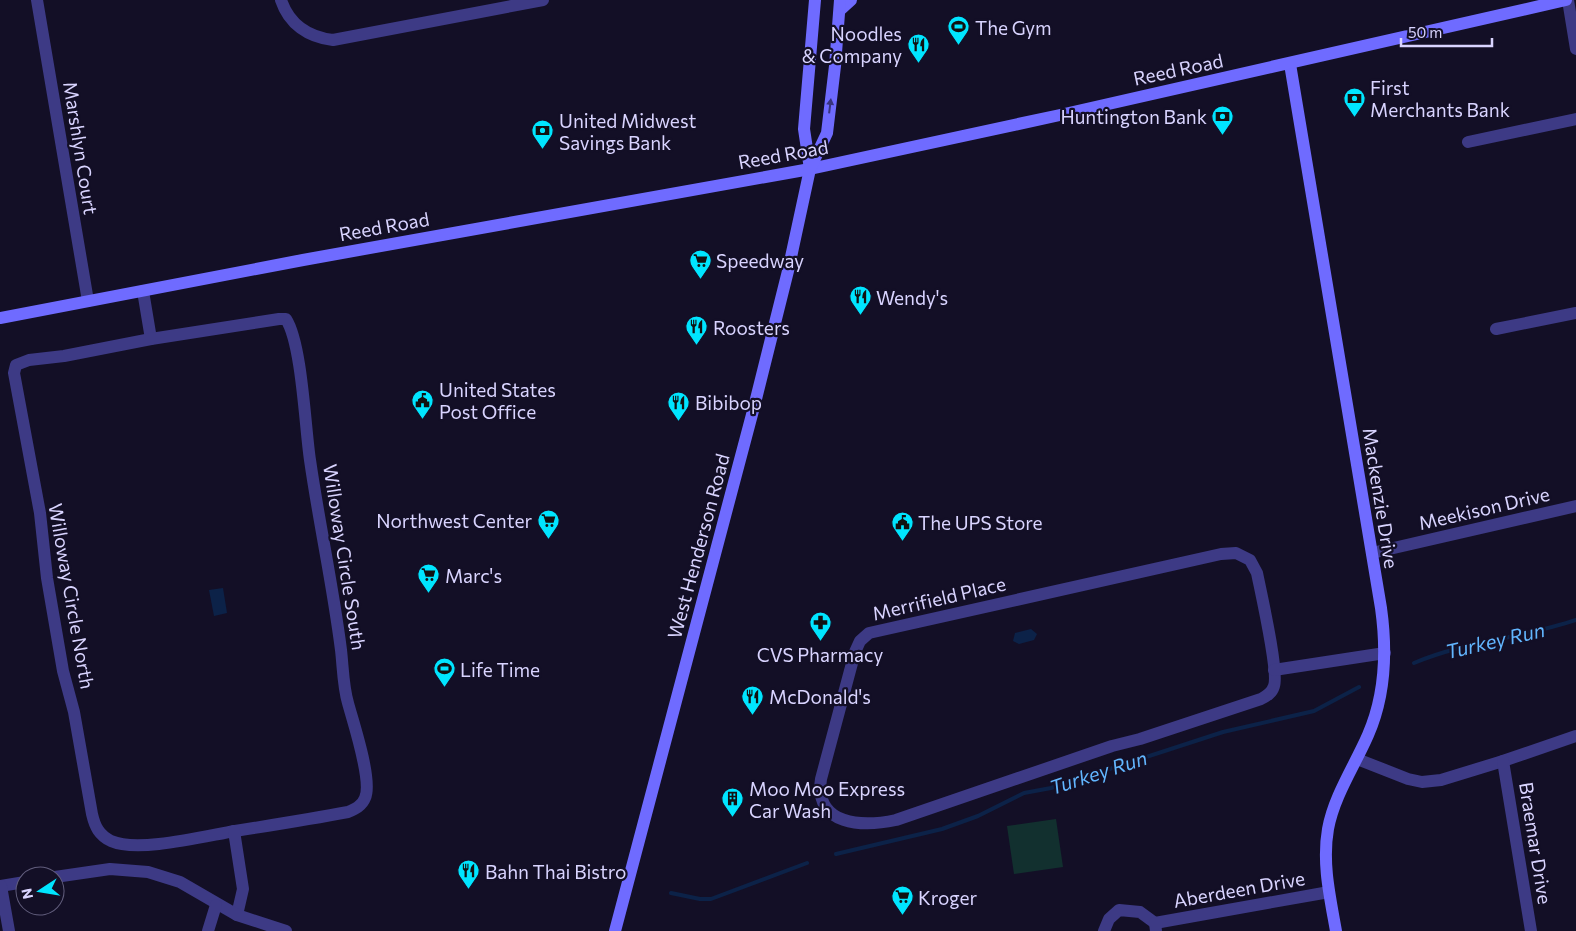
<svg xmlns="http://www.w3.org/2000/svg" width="1576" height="931" font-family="Commissioner,sans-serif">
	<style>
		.green { fill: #12302f }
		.water { fill: #0c2248 }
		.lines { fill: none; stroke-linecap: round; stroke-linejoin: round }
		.stream { stroke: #0c2248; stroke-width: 4 }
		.street { stroke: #3d3a85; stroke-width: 12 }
		.secondary { stroke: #6f6bff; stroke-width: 12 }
		.oneway { fill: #38347d }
		.labels { text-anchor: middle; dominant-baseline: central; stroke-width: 4.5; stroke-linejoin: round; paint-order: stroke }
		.poi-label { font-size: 19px; fill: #d9d4ff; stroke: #130f26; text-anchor: start }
		.street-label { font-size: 19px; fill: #d9d4ff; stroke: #130f26 }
		.water-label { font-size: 20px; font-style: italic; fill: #62b6ff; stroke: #130f26 }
	</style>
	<rect width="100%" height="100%" fill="#130f26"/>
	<polygon class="green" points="1056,819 1063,867 1014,874 1007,826"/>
	<g class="water">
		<polygon points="223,588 227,613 214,616 209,590"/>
		<polygon points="1031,629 1037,634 1034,640 1019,644 1013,641 1015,633"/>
	</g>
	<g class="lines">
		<g class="stream">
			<path d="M1414,663C1466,641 1523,638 1576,620"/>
			<polyline points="836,854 942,829 978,816 1024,793 1051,788 1223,732 1314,711 1359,687"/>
			<polyline points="671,893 700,899 711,899 807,863"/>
		</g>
		<g class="street">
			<polyline points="37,0 88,301"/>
			<path d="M281,0C289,24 308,37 333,40L543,0"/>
			<polyline points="1568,0 1576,49"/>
			<polyline points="1468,142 1576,119"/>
			<polyline points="143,291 151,339"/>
			<path d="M279,319H286C302,344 305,427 310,460C319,523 333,586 341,650C343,667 343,686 348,703C353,722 373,781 365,798C362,806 355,809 348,812C311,819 273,825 235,831C205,836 138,853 111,841C99,835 95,827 92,814L74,712L63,671L47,578L40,513L14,373L16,365L29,360L64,356L151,339Z"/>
			<polyline points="1496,329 1576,313"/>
			<path d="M1236,553L1250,560L1257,573C1261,593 1279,672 1274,686C1272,693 1267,696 1261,699L1140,739L1112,746L896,820C863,827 814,826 821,779L855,652L860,641L869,633L1221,554Z"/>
			<polyline points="1372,553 1576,506"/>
			<polyline points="1274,670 1385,653"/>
			<polyline points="1357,759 1408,779 1422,782 1441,780 1503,761 1576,736"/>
			<polyline points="1503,761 1531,931"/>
			<polyline points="234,831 243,889 237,915"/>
			<polyline points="55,877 110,869 148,872 180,882 237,915 286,931"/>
			<polyline points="0,886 25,882"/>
			<polyline points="1,886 9,931"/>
			<polyline points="208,931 216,905"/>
			<polyline points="1104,931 1109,919 1119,910 1140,912 1155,923"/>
			<polyline points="1156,931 1155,923 1329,892"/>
		</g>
		<g class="secondary">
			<polyline points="840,10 851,0"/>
			<path d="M1290,64L1381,608C1387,651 1386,694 1368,735C1355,765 1334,796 1328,829C1322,863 1330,897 1336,931"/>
			<polyline points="810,169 804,129 815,0"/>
			<polyline points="0,318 303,260 810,169 1060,115 1566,0"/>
			<polyline points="615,931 754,407 788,271 810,169 827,133 835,66 840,0"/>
		</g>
	</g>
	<defs><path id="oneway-solid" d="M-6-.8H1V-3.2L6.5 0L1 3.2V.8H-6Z" transform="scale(1.25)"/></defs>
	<use class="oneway" href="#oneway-solid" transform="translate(830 106) rotate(-83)"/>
	<defs>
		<symbol id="stadium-pin" viewBox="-11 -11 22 30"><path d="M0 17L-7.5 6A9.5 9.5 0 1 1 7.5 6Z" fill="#00e5ff" stroke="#130f26"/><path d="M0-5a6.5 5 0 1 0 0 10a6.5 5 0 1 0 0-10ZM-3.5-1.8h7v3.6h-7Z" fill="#111"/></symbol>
		<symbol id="restaurant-pin" viewBox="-11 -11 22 30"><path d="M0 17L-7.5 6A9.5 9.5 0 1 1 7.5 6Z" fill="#00e5ff" stroke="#130f26"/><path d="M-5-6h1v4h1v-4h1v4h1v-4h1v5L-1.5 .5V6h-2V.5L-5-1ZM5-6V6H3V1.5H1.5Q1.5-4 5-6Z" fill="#111"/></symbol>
		<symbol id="bank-pin" viewBox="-11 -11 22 30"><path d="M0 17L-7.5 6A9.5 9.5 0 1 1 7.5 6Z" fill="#00e5ff" stroke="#130f26"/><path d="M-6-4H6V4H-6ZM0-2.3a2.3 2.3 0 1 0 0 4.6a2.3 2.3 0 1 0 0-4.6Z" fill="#111"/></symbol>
		<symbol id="supermarket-pin" viewBox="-11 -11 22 30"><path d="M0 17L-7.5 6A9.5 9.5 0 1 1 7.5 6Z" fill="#00e5ff" stroke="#130f26"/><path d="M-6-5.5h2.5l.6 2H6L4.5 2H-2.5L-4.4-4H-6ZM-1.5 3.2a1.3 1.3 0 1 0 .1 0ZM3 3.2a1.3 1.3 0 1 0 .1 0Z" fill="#111"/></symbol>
		<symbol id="civic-pin" viewBox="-11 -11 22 30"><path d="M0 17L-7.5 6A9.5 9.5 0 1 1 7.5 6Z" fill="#00e5ff" stroke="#130f26"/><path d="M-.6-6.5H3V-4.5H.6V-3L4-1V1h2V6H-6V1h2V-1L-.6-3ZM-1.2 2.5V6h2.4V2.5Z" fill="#111"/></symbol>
		<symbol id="pharmacy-pin" viewBox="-11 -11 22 30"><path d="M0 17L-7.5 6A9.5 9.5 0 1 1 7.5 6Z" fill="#00e5ff" stroke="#130f26"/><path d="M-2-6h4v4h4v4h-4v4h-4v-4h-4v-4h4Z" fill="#111"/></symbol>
		<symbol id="building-pin" viewBox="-11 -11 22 30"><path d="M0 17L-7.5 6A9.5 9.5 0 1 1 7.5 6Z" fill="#00e5ff" stroke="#130f26"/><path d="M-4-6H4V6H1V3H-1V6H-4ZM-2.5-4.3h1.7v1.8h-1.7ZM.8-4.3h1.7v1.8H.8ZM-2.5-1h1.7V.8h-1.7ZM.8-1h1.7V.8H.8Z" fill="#111"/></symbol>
	</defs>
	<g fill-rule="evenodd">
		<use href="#stadium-pin" x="946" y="14" width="25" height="34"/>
		<use href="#restaurant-pin" x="906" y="32" width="25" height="34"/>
		<use href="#bank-pin" x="1342" y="86" width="25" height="34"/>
		<use href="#bank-pin" x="1210" y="104" width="25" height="34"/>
		<use href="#bank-pin" x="530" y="118" width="25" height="34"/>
		<use href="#supermarket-pin" x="688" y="248" width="25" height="34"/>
		<use href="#restaurant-pin" x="848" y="284" width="25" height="34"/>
		<use href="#restaurant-pin" x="684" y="314" width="25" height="34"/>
		<use href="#civic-pin" x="410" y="388" width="25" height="34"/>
		<use href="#restaurant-pin" x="666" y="390" width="25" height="34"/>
		<use href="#supermarket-pin" x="536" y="508" width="25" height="34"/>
		<use href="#civic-pin" x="890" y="510" width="25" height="34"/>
		<use href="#supermarket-pin" x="416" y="562" width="25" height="34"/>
		<use href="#pharmacy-pin" x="808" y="610" width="25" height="34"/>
		<use href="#stadium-pin" x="432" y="656" width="25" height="34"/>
		<use href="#restaurant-pin" x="740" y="684" width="25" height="34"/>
		<use href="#building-pin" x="720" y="786" width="25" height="34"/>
		<use href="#restaurant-pin" x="456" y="858" width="25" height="34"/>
		<use href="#supermarket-pin" x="890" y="884" width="25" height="34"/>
	</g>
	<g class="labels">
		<g class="poi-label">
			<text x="975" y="27">The Gym</text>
			<text x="902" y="33" text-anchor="end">Noodles<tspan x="902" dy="22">&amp; Company</tspan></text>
			<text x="1370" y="87">First<tspan x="1370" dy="22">Merchants Bank</tspan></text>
			<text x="1207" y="116" text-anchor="end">Huntington Bank</text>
			<text x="559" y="120">United Midwest<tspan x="559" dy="22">Savings Bank</tspan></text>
			<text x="716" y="260">Speedway</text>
			<text x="876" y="297">Wendy's</text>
			<text x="713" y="327">Roosters</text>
			<text x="439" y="389">United States<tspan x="439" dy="22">Post Office</tspan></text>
			<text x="695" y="402">Bibibop</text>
			<text x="532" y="520" text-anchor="end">Northwest Center</text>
			<text x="918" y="522">The UPS Store</text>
			<text x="445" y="575">Marc's</text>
			<text x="820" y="654" text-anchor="middle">CVS Pharmacy</text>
			<text x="460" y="669">Life Time</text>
			<text x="769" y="696">McDonald's</text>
			<text x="749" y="788">Moo Moo Express<tspan x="749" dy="22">Car Wash</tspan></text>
			<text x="485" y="871">Bahn Thai Bistro</text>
			<text x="918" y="897">Kroger</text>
		</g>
		<g class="street-label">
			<text transform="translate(1178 69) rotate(-12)">Reed Road</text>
			<text transform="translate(81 148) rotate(81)">Marshlyn Court</text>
			<text transform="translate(783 154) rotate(-10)">Reed Road</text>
			<text transform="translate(384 226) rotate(-10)">Reed Road</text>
			<text transform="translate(1381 498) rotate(81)">Mackenzie Drive</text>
			<text transform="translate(1484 508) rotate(-13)">Meekison Drive</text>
			<text transform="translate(698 546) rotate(-75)">West Henderson Road</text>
			<text transform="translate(345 557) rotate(81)">Willoway Circle South</text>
			<text transform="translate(72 596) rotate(80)">Willoway Circle North</text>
			<text transform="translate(939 598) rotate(-13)">Merrifield Place</text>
			<text transform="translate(1536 843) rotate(81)">Braemar Drive</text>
			<text transform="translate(1239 889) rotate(-10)">Aberdeen Drive</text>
		</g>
		<g class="water-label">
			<text transform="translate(1495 640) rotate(-13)">Turkey Run</text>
			<text transform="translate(1098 772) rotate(-18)">Turkey Run</text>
		</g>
	</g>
	<g transform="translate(40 891) rotate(258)"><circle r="24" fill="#130f26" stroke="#625e7d"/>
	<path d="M0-4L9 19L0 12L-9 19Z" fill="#00e5ff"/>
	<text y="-8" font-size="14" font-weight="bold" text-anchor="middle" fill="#d9d4ff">N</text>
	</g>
	<path d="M1401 38v8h91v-8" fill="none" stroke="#d9d4ff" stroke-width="2.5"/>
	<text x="1408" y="38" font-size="15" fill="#d9d4ff" stroke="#130f26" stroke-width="4" paint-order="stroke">50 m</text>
</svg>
